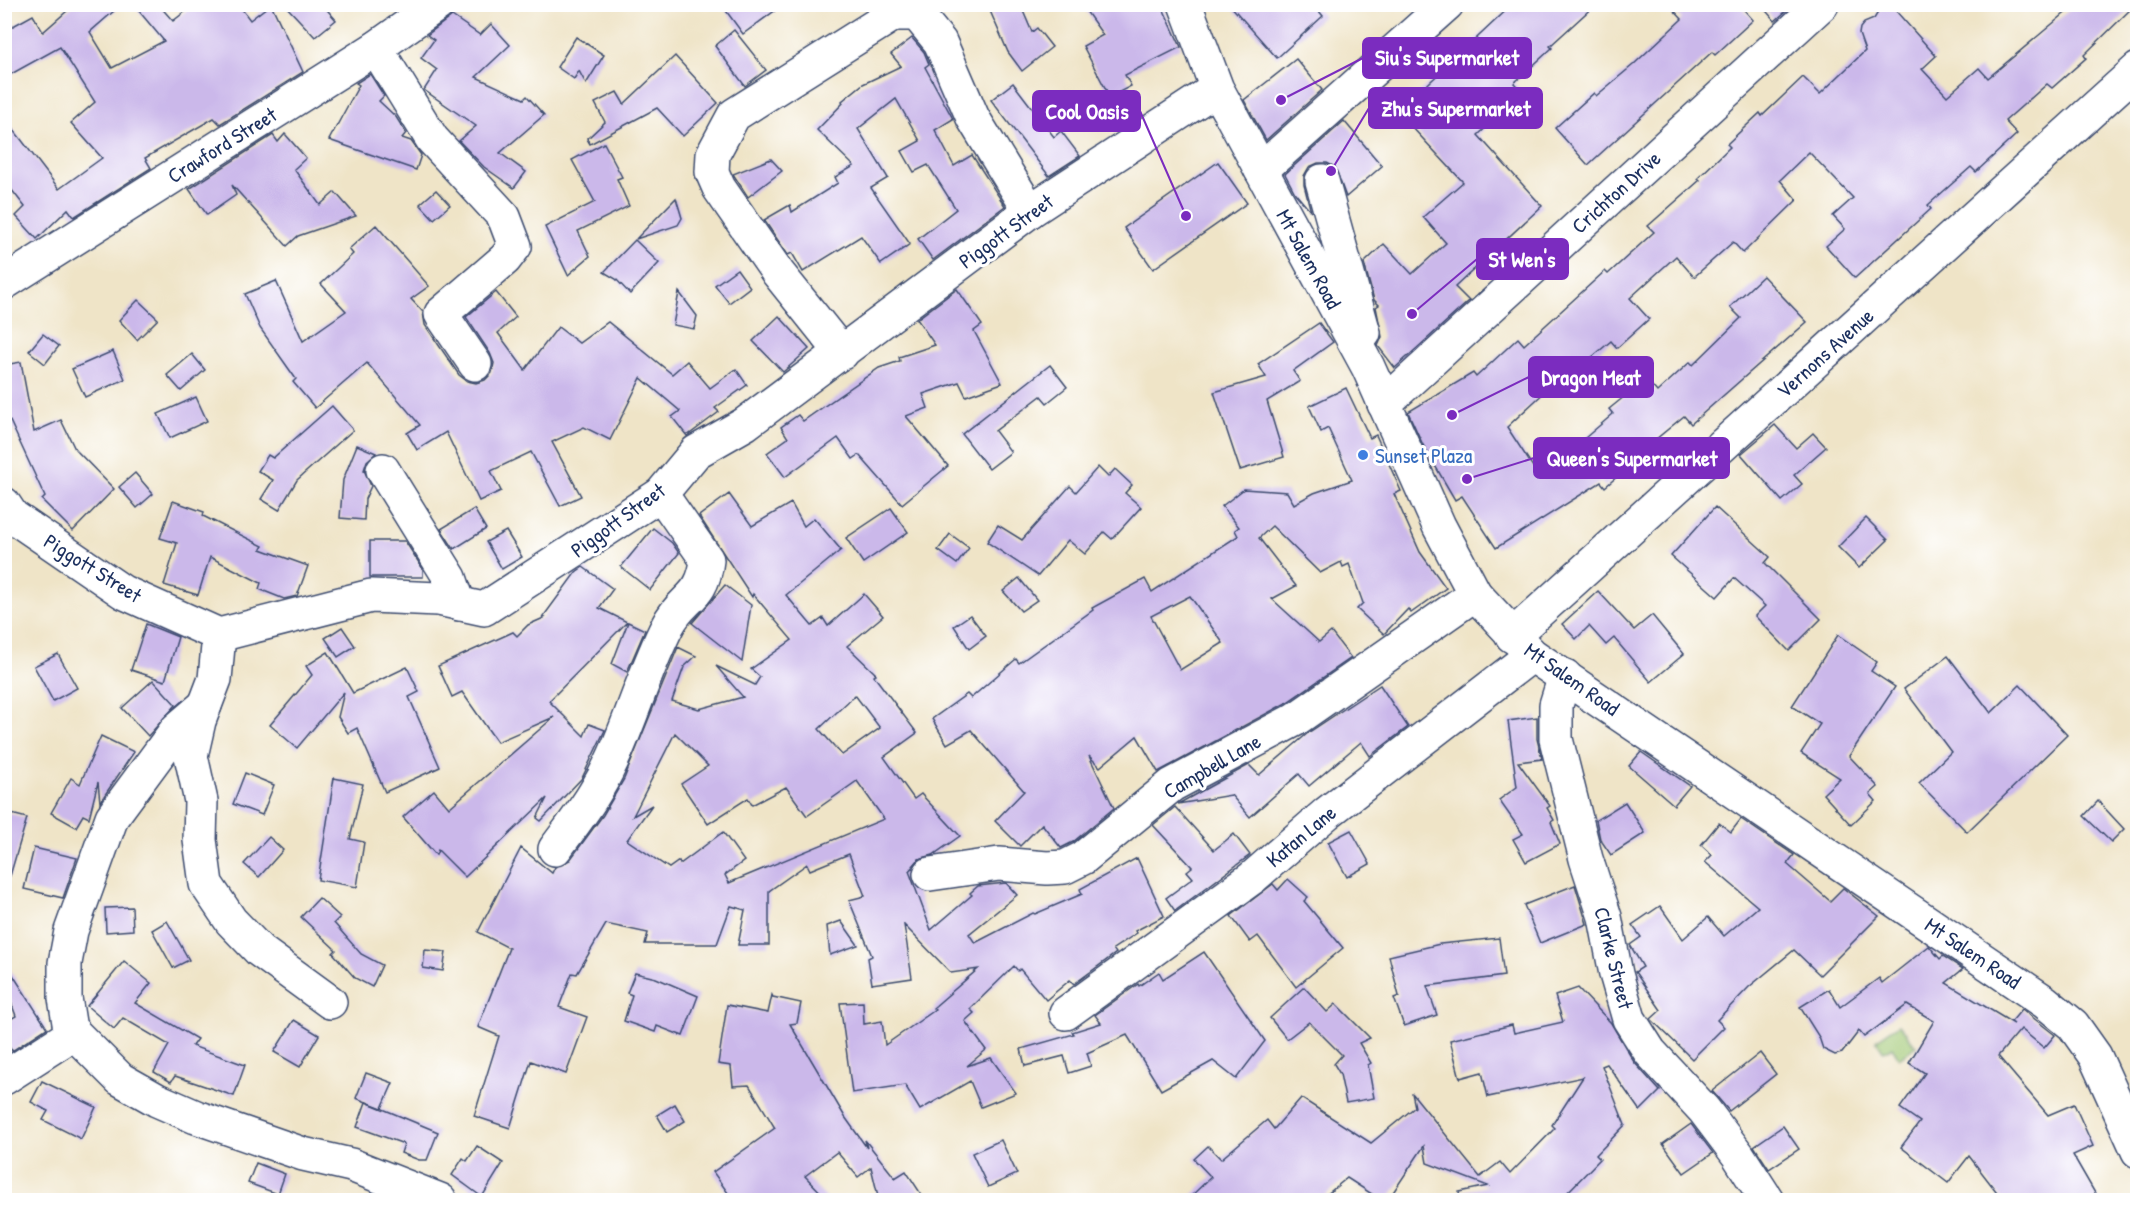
<svg xmlns="http://www.w3.org/2000/svg" width="2142" height="1205" font-family="'Patrick Hand',sans-serif">
	<style>
		.green { fill: #a0c873; stroke: #5e7c68; stroke-width: 1.5 }
		.building { fill: #cbb8ea; fill-rule: evenodd }
		.lines { fill: none; stroke-linecap: round; stroke-linejoin: round }
		.minor-casing { stroke: #3b4a6e; stroke-width: 36 }
		.minor { stroke: #fff; stroke-width: 33 }
		.shop-dot { fill: #3f7fe0; stroke: #fff; stroke-width: 2 }
		.labels { text-anchor: middle; dominant-baseline: central; stroke-width: 6; stroke-linejoin: round; paint-order: stroke }
		.street-label { font-size: 21px; fill: #1b2f5e; stroke: #fff }
		.shop-label { font-size: 21px; fill: #366cbe; stroke: #fff; text-anchor: start }
		.leader { fill: none; stroke: #7b2cbf; stroke-width: 2 }
		.callout-dot { fill: #7b2cbf; stroke: #fff; stroke-width: 2 }
		.callout { fill: #7b2cbf; stroke: #7b2cbf; stroke-width: 2 }
		.callout-label { font-size: 22px; text-anchor: middle; font-weight: bold; fill: #fff }
	</style>
	<rect width="100%" height="100%" fill="#fff"/>
	<filter id="ink" filterUnits="userSpaceOnUse"><feTurbulence type="fractalNoise" baseFrequency=".0167" numOctaves="2"/><feDisplacementMap in="SourceGraphic" scale="12" xChannelSelector="R" yChannelSelector="G"/><feConvolveMatrix kernelMatrix="1 2 1 2 8 2 1 2 1" color-interpolation-filters="sRGB"/></filter>
	<filter id="wash" filterUnits="userSpaceOnUse"><feTurbulence type="fractalNoise" baseFrequency=".008" numOctaves="4" result="noise"/><feDisplacementMap in="SourceGraphic" scale="24" xChannelSelector="R" yChannelSelector="G"/><feGaussianBlur stdDeviation="1.35" result="paint"/><feColorMatrix in="noise" values="0 0 0 0 0 0 0 0 0 0 0 0 0 0 0 0 0 1.4 0 .05"/><feComposite in="paint" operator="in"/></filter>
	<g filter="url(#wash)">
		<rect width="100%" height="100%" fill="#efe4c7"/>
		<polygon class="green" points="1899,1024 1916,1046 1899,1058 1892,1047 1884,1052 1876,1040"/>
		<g id="blocks">
			<g class="building">
				<polygon points="75,4 122,4 90,32 112,68 164,41 133,4 158,4 173,21 195,4 238,4 250,20 271,4 303,72 220,124 214,118 145,158 151,168 74,217 68,209 37,239 16,216 25,207 4,180 4,117 59,189 102,158 71,123 95,102 60,47 4,78 4,31 33,15 43,32"/>
				<polygon points="284,4 322,4 336,20 315,37"/>
				<polygon points="721,4 784,4 743,34"/>
				<polygon points="987,4 1020,4 1032,32 1037,28 1052,47 1022,71 1008,52"/>
				<polygon points="1081,4 1161,4 1181,47 1125,75 1131,86 1110,97 1083,46 1103,35"/>
				<polygon points="1229,4 1313,4 1323,16 1277,58"/>
				<polygon points="1513,4 1596,4 1550,46 1552,48 1514,83 1523,93 1478,135 1542,206 1455,287 1469,301 1395,368 1378,346 1382,337 1376,307 1379,305 1374,300 1364,263 1384,244 1412,274 1446,243 1423,217 1463,182 1398,112"/>
				<polygon points="1668,4 1739,4 1753,20 1715,55 1712,52 1588,165 1555,128 1594,93 1596,96 1633,65 1682,19"/>
				<polygon points="1760,4 1794,4 1775,21"/>
				<polygon points="2076,4 2136,4 2084,55 2086,58 2052,88 2047,84 2005,121 2017,134 1976,172 1971,167 1928,205 1931,209 1855,278 1826,246 1845,229 1833,216 1853,198 1809,152 1780,180 1797,200 1743,253 1733,242 1694,277 1676,256 1630,298 1649,319 1617,348 1611,341 1565,380 1562,376 1507,427 1533,467 1560,450 1564,456 1613,414 1609,409 1646,379 1657,392 1690,362 1693,365 1741,318 1730,307 1763,276 1807,322 1691,424 1684,416 1638,454 1640,457 1605,487 1601,482 1496,548 1462,496 1455,500 1423,445 1408,412 1473,373 1476,377 1518,338 1524,345 1605,271 1608,274 1654,232 1648,226 1700,180 1698,178 1730,147 1727,144 1760,113 1762,116 1803,77 1820,94 1865,51 1859,34 1860,28 1864,23 1874,19 1880,9 1890,7 1895,10 1936,56 1922,69 1947,96 1979,68 1988,78"/>
				<polygon points="452,16 480,35 491,24 510,45 476,77 524,99 527,96 544,115 500,153 526,172 514,188 484,167 459,141 476,126 424,90 437,70 421,58 434,40 427,35"/>
				<polygon points="734,30 766,70 745,86 715,46"/>
				<polygon points="576,37 604,55 586,84 579,71 574,79 557,67"/>
				<polygon points="912,38 924,52 929,64 925,67 953,119 935,130 954,166 972,155 1005,206 933,260 918,239 956,209 928,165 914,172 902,151 920,141 896,99 858,129 888,178 871,188 910,244 881,264 861,236 803,272 792,253 788,255 764,220 790,205 792,212 838,183 835,177 854,166 817,130 843,103 842,101 863,84 901,66 891,54"/>
				<polygon points="675,56 718,103 683,136 657,108 590,144 587,139 605,122 595,103 617,92 624,104"/>
				<polygon points="1296,59 1322,90 1266,140 1244,100"/>
				<polygon points="370,74 384,96 379,101 396,117 406,133 402,138 411,141 421,155 416,170 329,140 359,85 356,83"/>
				<polygon points="1013,83 1054,137 1061,131 1080,156 1049,176 991,100"/>
				<polygon points="1344,121 1382,166 1346,197 1335,167 1327,163 1318,163 1309,167 1304,176 1304,185 1311,212 1295,193 1285,174"/>
				<polygon points="285,134 306,158 294,169 320,205 335,192 356,216 298,236 287,246 232,185 236,195 207,215 189,189 273,135 278,142"/>
				<polygon points="604,143 622,177 617,179 629,206 578,231 590,256 568,275 545,227 595,202 572,160"/>
				<polygon points="771,159 782,171 748,197 733,174"/>
				<polygon points="1218,162 1247,203 1153,269 1124,228"/>
				<polygon points="436,190 450,205 434,219 420,204"/>
				<polygon points="676,198 682,218 678,225 636,239"/>
				<polygon points="376,225 429,286 411,299 423,312 425,325 459,375 467,381 476,383 485,380 492,373 494,363 490,353 466,317 496,292 516,317 498,333 525,370 558,327 579,343 608,322 672,374 687,361 710,388 736,369 747,385 715,408 719,412 687,436 672,417 680,411 641,378 610,440 584,427 552,442 581,496 560,506 531,452 491,471 501,491 479,501 446,432 417,450 407,433 420,425 367,363 315,408 293,382 296,379 260,328 245,294 276,281 303,341 346,311 321,284 353,254 349,249"/>
				<polygon points="635,240 659,263 630,294 616,279 604,272"/>
				<polygon points="737,269 750,287 729,303 715,285"/>
				<polygon points="957,289 982,325 974,331 1002,383 966,396 959,382 923,394 928,408 906,416 948,466 902,504 859,455 853,459 838,438 785,477 767,453 788,438 781,427 798,415 803,421 879,368 900,361 899,357 935,345 917,319"/>
				<polygon points="679,292 697,316 694,329 673,325"/>
				<polygon points="138,300 158,319 137,340 119,320"/>
				<polygon points="779,316 809,349 783,372 753,341"/>
				<polygon points="1319,323 1333,342 1293,371 1300,381 1267,401 1284,457 1240,470 1214,392 1266,377 1258,364"/>
				<polygon points="43,334 59,346 45,364 29,351"/>
				<polygon points="113,351 125,379 85,397 72,369"/>
				<polygon points="192,354 205,370 181,391 167,375"/>
				<polygon points="21,362 34,432 61,420 75,449 114,489 73,531 42,500 45,497 10,421 4,422 4,365"/>
				<polygon points="1050,365 1067,387 1047,403 1041,396 995,431 1011,452 989,469 962,434"/>
				<path d="M1346,388L1370,438L1376,435L1401,491L1394,494L1420,552L1446,588L1411,613L1408,609L1384,634L1357,609L1363,603L1349,564L1343,567L1341,562L1320,573L1272,526L1259,538L1296,586L1272,599L1319,642L1331,632L1351,658L1286,703L1158,772L1137,736L1100,767L1089,756L1114,808L1073,842L1061,848L1042,824L1020,846L995,821L1024,791L971,730L947,744L932,719L967,694L971,698L1016,659L1019,663L1093,610L1092,608L1145,579L1152,592L1238,536L1235,530L1239,527L1222,506L1244,489L1287,492L1294,504L1314,493L1352,480L1328,428L1321,432L1309,406ZM1190,596L1223,643L1180,670L1151,616Z"/>
				<polygon points="196,397 207,421 170,438 158,414"/>
				<polygon points="332,406 353,430 297,480 279,510 261,499 273,480 258,471 268,455 273,458"/>
				<polygon points="1775,425 1796,448 1813,433 1826,447 1794,475 1802,484 1782,501 1741,454"/>
				<polygon points="357,445 376,453 367,461 364,470 371,486 365,499 364,520 340,518 343,480"/>
				<polygon points="1098,467 1108,477 1115,469 1132,485 1125,493 1141,507 1112,539 1104,532 1085,554 1068,540 1038,576 987,542 998,525 1022,540 1070,486 1076,492"/>
				<polygon points="135,473 153,494 137,508 119,487"/>
				<path d="M729,494L752,526L791,503L804,526L814,518L841,550L786,595L812,626L823,618L828,626L864,594L883,616L847,646L876,674L874,676L917,733L884,757L914,799L921,794L960,836L933,855L919,859L909,871L931,930L972,895L970,893L978,886L1006,883L1017,895L969,934L975,943L1033,913L1035,914L1082,894L1080,889L1137,858L1164,916L1135,931L1137,933L1113,949L1116,953L1074,984L1070,980L1046,1000L1020,969L1018,971L1014,966L970,1009L974,1013L965,1021L986,1050L967,1066L991,1058L1016,1093L981,1107L970,1081L920,1110L905,1085L852,1093L840,1003L863,1002L864,1024L882,1021L885,1045L935,1010L933,1008L978,969L951,973L904,925L912,978L872,984L868,958L872,956L849,900L865,896L849,854L810,870L807,864L769,891V945H738L745,910L731,906L717,944H645L648,933L606,924L577,974L572,973L559,1007L587,1017L566,1074L531,1061L510,1128L474,1116L499,1036L478,1027L509,948L478,932L521,848L552,873L555,867L570,860L603,815L624,779L678,647L696,656L684,667L672,701L699,709L743,697L716,666L755,685L760,677L751,669L792,640L753,594L752,597L699,516ZM855,695L880,728L842,755L819,729ZM675,733L708,766L681,784L708,824L748,798L752,805L786,787L807,816L857,781L884,819L729,883L725,875L744,861L723,832L680,864L679,861L669,868L627,840L652,805L633,816Z"/>
				<polygon points="173,501 204,512 203,516 263,546 261,549 308,566 297,596 284,599 259,589 261,583 210,557 198,595 164,585 177,543 160,538"/>
				<polygon points="1715,507 1770,557 1765,563 1821,619 1789,651 1755,616 1765,606 1734,578 1717,597 1671,556"/>
				<polygon points="891,508 908,532 863,563 846,538"/>
				<polygon points="474,509 486,529 454,549 441,529"/>
				<polygon points="1866,518 1888,540 1859,568 1838,547"/>
				<polygon points="653,528 672,543 679,553 650,590 621,567"/>
				<polygon points="506,531 522,557 502,569 486,542"/>
				<polygon points="950,534 969,548 957,564 938,550"/>
				<polygon points="370,541 405,541 423,569 423,577 370,577"/>
				<polygon points="583,567 613,589 599,608 627,622 549,701 584,736 589,724 605,730 582,778 541,821 537,818 547,798 465,877 438,850 436,855 403,817 434,790 449,808 554,717 497,742 462,692 452,697 438,666 513,632 517,636 528,625 546,617 543,617 576,572"/>
				<polygon points="1019,578 1037,600 1021,611 1003,591"/>
				<polygon points="725,585 751,605 742,662 692,623"/>
				<polygon points="1598,591 1634,630 1652,615 1684,654 1651,682 1614,638 1606,645 1589,626 1576,639 1562,624"/>
				<polygon points="970,615 986,636 969,649 954,626"/>
				<polygon points="628,622 645,630 627,672 612,664"/>
				<polygon points="146,624 178,637 165,681 131,670"/>
				<polygon points="342,627 355,646 338,657 325,638"/>
				<polygon points="1838,635 1877,662 1871,671 1895,687 1849,756 1878,787 1870,794 1876,801 1851,825 1823,794 1840,778 1801,753 1820,724 1792,706"/>
				<polygon points="328,652 353,693 407,667 419,692 409,697 440,767 385,792 357,728 348,733 338,717 344,692 297,748 270,725 312,675 306,666"/>
				<polygon points="58,654 77,688 53,701 34,666"/>
				<polygon points="1948,656 1991,713 2020,685 2067,735 1967,832 1919,783 1951,752 1904,689"/>
				<polygon points="153,680 176,705 148,736 122,708"/>
				<polygon points="1380,685 1408,727 1370,756 1361,742 1309,786 1299,774 1250,817 1231,795 1178,804 1249,765 1259,775 1308,733"/>
				<polygon points="1537,717 1537,739 1542,759 1518,762 1550,806 1547,808 1554,820 1551,822 1560,844 1526,862 1513,839 1523,834 1499,800 1517,787 1508,721"/>
				<polygon points="101,736 134,752 100,802 98,782 89,818 83,815 76,827 51,813 71,778 80,784"/>
				<polygon points="1641,752 1690,786 1674,805 1629,766"/>
				<polygon points="245,773 274,785 262,815 233,804"/>
				<polygon points="334,778 363,784 350,839 364,842 357,887 318,880"/>
				<polygon points="2098,801 2124,829 2111,842 2084,816"/>
				<polygon points="1625,802 1645,833 1611,855 1600,839 1596,820"/>
				<polygon points="1175,807 1214,850 1234,834 1250,855 1175,911 1166,898 1193,878 1187,871 1192,867 1153,825"/>
				<polygon points="4,812 27,818 10,876 4,875"/>
				<polygon points="1741,819 1794,855 1787,864 1830,901 1843,888 1879,916 1820,975 1794,950 1749,987 1717,1020 1724,1027 1692,1059 1651,1019 1661,1010 1635,972 1643,967 1630,945 1641,937 1632,925 1660,906 1683,939 1708,917 1724,936 1758,907 1705,862 1712,855 1701,845 1719,823 1731,832"/>
				<polygon points="1351,830 1370,864 1347,877 1328,842"/>
				<polygon points="269,837 283,850 259,877 244,864"/>
				<polygon points="34,848 77,858 63,898 24,889"/>
				<polygon points="1288,879 1308,897 1304,901 1343,948 1296,987 1258,936 1250,942 1231,916 1273,884 1278,890"/>
				<polygon points="1575,885 1587,924 1540,943 1524,905"/>
				<polygon points="319,898 340,917 334,923 361,954 382,965 372,987 355,978 333,953 336,950 301,917"/>
				<polygon points="132,907 133,930 106,932 105,908"/>
				<polygon points="167,921 189,960 173,968 152,930"/>
				<polygon points="841,921 858,945 830,955 827,926"/>
				<polygon points="1499,938 1504,976 1427,986 1437,1015 1404,1026 1394,998 1399,996 1389,956 1440,944"/>
				<polygon points="1929,946 1940,959 1943,956 1963,969 1946,983 2014,1024 2011,1022 2022,1009 2055,1035 2044,1048 2021,1029 1998,1056 2048,1115 2074,1104 2093,1146 2073,1155 2099,1200 2003,1200 1969,1156 1948,1183 1901,1147 1920,1122 1900,1108 1925,1073 1909,1063 1934,1021 1907,1005 1864,1037 1859,1031 1842,1053 1835,1055 1823,1049 1819,1037 1800,1007 1829,989 1840,1007 1879,978 1882,983"/>
				<polygon points="425,950 446,952 443,971 423,968"/>
				<polygon points="1204,952 1265,1041 1236,1079 1213,1061 1161,1090 1127,1035 1087,1053 1091,1066 1069,1073 1064,1056 1025,1066 1021,1049 1074,1034 1072,1032 1101,1023 1095,1015 1138,984 1139,986 1159,972 1163,979"/>
				<polygon points="4,961 47,1028 12,1051 4,1040 4,1023 16,1016 4,983"/>
				<polygon points="124,961 151,983 135,1003 197,1039 192,1046 245,1065 234,1096 175,1076 171,1082 154,1072 169,1045 123,1018 114,1029 87,1006"/>
				<polygon points="635,973 656,978 698,996 683,1036 657,1026 655,1032 624,1021 632,995 627,993"/>
				<polygon points="1304,987 1327,1012 1336,1004 1370,1038 1359,1043 1371,1063 1368,1065 1374,1098 1346,1103 1340,1074 1334,1064 1342,1055 1309,1022 1287,1039 1270,1018"/>
				<polygon points="1578,988 1611,1023 1634,1062 1660,1091 1640,1111 1607,1064 1602,1066 1625,1125 1596,1155 1600,1159 1560,1200 1460,1200 1459,1192 1488,1186 1427,1163 1424,1146 1388,1200 1381,1200 1347,1178 1320,1200 1187,1200 1211,1177 1194,1159 1208,1146 1221,1159 1267,1120 1274,1129 1301,1098 1371,1143 1415,1107 1412,1093 1480,1177 1500,1162 1510,1174 1555,1128 1552,1125 1583,1077 1488,1097 1482,1072 1460,1078 1450,1040 1512,1025 1514,1033 1563,1022 1555,996"/>
				<polygon points="772,995 773,997 801,1003 797,1023 790,1024 845,1117 867,1148 865,1140 895,1178 906,1171 925,1200 879,1200 871,1167 858,1177 837,1152 805,1176 828,1200 733,1200 713,1172 775,1128 749,1085 733,1086 731,1066 718,1064 727,1005 768,1013"/>
				<polygon points="294,1020 319,1035 300,1067 274,1052"/>
				<polygon points="1760,1053 1776,1074 1729,1111 1712,1091"/>
				<polygon points="366,1073 393,1083 382,1108 356,1098"/>
				<polygon points="42,1081 96,1107 81,1139 43,1120 48,1111 31,1102"/>
				<polygon points="366,1102 438,1132 427,1160 419,1160 401,1153 404,1144 357,1127"/>
				<polygon points="675,1104 685,1121 667,1132 657,1115"/>
				<polygon points="1691,1124 1713,1153 1684,1173 1663,1144"/>
				<polygon points="1783,1126 1799,1149 1769,1169 1754,1146"/>
				<polygon points="1001,1140 1017,1174 988,1187 972,1153"/>
				<polygon points="477,1146 503,1163 482,1197 452,1175 463,1158 467,1161"/>
				<polygon points="256,1163 285,1174 278,1194 248,1183"/>
			</g>
		</g>
	</g>
	<g filter="url(#ink)">
		<use href="#blocks" fill-opacity="0" stroke="#3b4a6e" stroke-width="1.5"/>
		<g class="lines">
			<defs>
				<g id="minor">
					<polyline points="1185,4 1217,89 1368,367 1439,526 1475,594 1532,655 2045,1002 2073,1025 2095,1056 2138,1151"/>
					<polyline points="376,48 432,139 504,217 515,246 505,259 441,314 475,364"/>
					<polyline points="1261,170 1447,4"/>
					<polyline points="1322,181 1364,333"/>
					<polyline points="4,283 376,48 438,4"/>
					<polyline points="842,353 778,273 719,188 712,172 713,154 734,115 894,14 917,14 940,42 973,118 1030,211"/>
					<polyline points="1378,385 1384,404 1822,4"/>
					<polyline points="383,470 450,578 459,604"/>
					<polyline points="4,504 12,516 123,592 219,635 371,596 438,599 484,609 661,494 696,452 745,424 1030,211 1216,89 1228,110"/>
					<polyline points="219,635 215,679 199,721 191,756 201,801 200,840 206,884 231,921 260,951 330,1002"/>
					<polyline points="1512,636 2138,69"/>
					<polyline points="1565,676 1556,705 1556,739 1586,859 1605,917 1616,974 1629,1019 1650,1052 1704,1110 1738,1155 1767,1200"/>
					<polyline points="205,705 177,729 112,817 71,931 65,963 65,998 70,1029 120,1079 157,1100 196,1117 303,1154 351,1165 440,1200"/>
					<path d="M555,849C569,830 585,810 597,789C626,741 641,677 668,625C682,597 703,599 707,560L661,494"/>
					<polyline points="930,874 999,864 1047,868 1065,867 1083,858 1172,785 1296,719 1475,594"/>
					<polyline points="1066,1013 1252,878 1327,813 1532,655"/>
					<polyline points="4,1078 74,1033"/>
				</g>
			</defs>
			<use href="#minor" class="minor-casing"/>
			<use href="#minor" class="minor"/>
		</g>
	</g>
	<circle class="shop-dot" cx="1363" cy="455" r="6"/>
	<g class="labels">
		<g class="street-label">
			<text transform="translate(222 145) rotate(-32)">Crawford Street</text>
			<text transform="translate(1616 192) rotate(-42)">Crichton Drive</text>
			<text transform="translate(1006 231) rotate(-36)">Piggott Street</text>
			<text transform="translate(1309 259) rotate(61)">Mt Salem Road</text>
			<text transform="translate(1825 353) rotate(-42)">Vernons Avenue</text>
			<text transform="translate(618 520) rotate(-36)">Piggott Street</text>
			<text transform="translate(93 568) rotate(32)">Piggott Street</text>
			<text transform="translate(1572 679) rotate(35)">Mt Salem Road</text>
			<text transform="translate(1212 766) rotate(-30)">Campbell Lane</text>
			<text transform="translate(1301 836) rotate(-40)">Katan Lane</text>
			<text transform="translate(1973 953) rotate(34)">Mt Salem Road</text>
			<text transform="translate(1614 958) rotate(76)">Clarke Street</text>
		</g>
		<g class="shop-label">
			<text x="1375" y="455">Sunset Plaza</text>
		</g>
	</g>
	<path class="leader" d="M1281 100L1363 58M1331 171L1369 108M1186 216L1140 111M1412 314L1477 259M1452 415L1529 377M1467 479L1534 458"/>
	<g class="callout-dot">
		<circle cx="1281" cy="100" r="6"/>
		<circle cx="1331" cy="171" r="6"/>
		<circle cx="1186" cy="216" r="6"/>
		<circle cx="1412" cy="314" r="6"/>
		<circle cx="1452" cy="415" r="6"/>
		<circle cx="1467" cy="479" r="6"/>
	</g>
	<g class="callout">
		<rect x="1363" y="38" width="168" height="40" rx="6"/>
		<rect x="1369" y="88" width="173" height="40" rx="6"/>
		<rect x="1033" y="91" width="107" height="40" rx="6"/>
		<rect x="1477" y="239" width="91" height="40" rx="6"/>
		<rect x="1529" y="357" width="124" height="40" rx="6"/>
		<rect x="1534" y="438" width="195" height="40" rx="6"/>
	</g>
	<g class="callout-label">
		<text x="1447" y="65">Siu's Supermarket</text>
		<text x="1456" y="116">Zhu's Supermarket</text>
		<text x="1087" y="119">Cool Oasis</text>
		<text x="1522" y="267">St Wen's</text>
		<text x="1591" y="385">Dragon Meat</text>
		<text x="1632" y="466">Queen's Supermarket</text>
	</g>
	<rect width="2142" height="1205" fill="none" stroke="#fff" stroke-width="24"/>
</svg>
